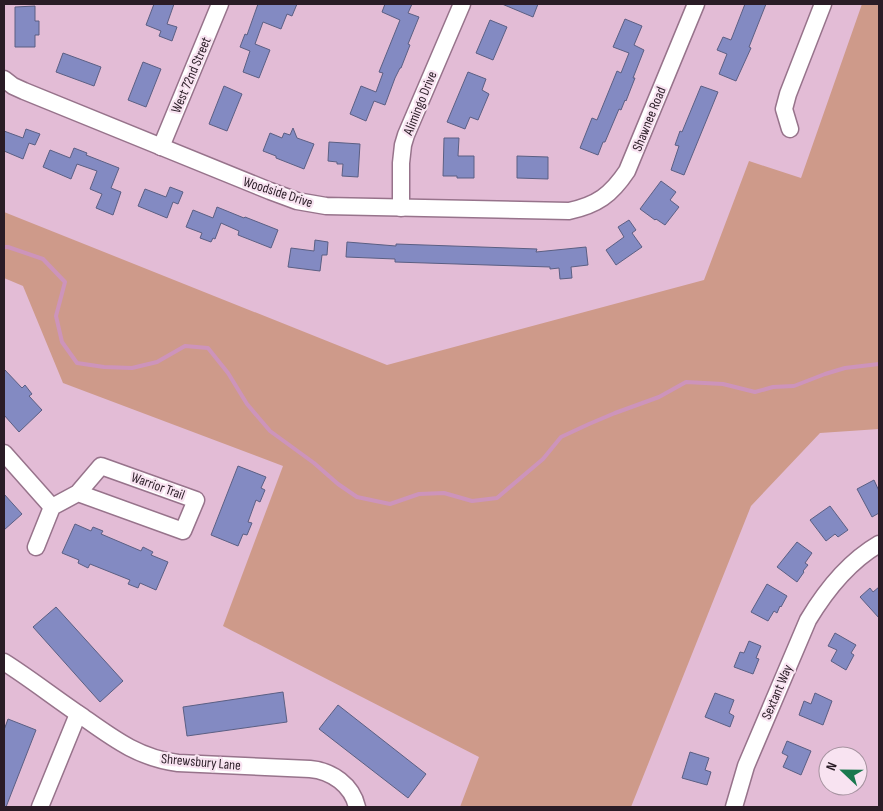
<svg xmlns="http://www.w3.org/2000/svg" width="883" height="811" font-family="'Sofia Sans Condensed',sans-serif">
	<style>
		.green { fill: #ce9a8a }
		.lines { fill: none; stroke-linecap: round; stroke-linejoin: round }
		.stream { stroke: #cd94bb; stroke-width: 4 }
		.building { fill: #838ac2; stroke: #5b5f83 }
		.minor-casing { stroke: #97738b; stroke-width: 19 }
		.minor { stroke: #fff; stroke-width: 16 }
		.labels { text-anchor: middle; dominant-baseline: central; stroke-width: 4.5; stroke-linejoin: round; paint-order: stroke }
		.street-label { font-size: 14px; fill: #2a1c26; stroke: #f8e3f1 }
	</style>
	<rect width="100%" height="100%" fill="#e3bcd6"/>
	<polygon class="green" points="862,4 879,4 879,429 820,433 751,506 631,807 460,807 479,757 223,626 283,466 63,383 23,286 4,278 4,212 387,365 704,280 749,161 801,178"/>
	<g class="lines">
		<polyline class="stream" points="4,247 8,247 43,259 65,282 56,316 62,342 77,363 104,367 132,368 157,362 185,346 208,348 228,373 247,404 270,431 314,463 338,484 357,497 390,504 419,494 444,493 472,501 497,498 543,459 561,437 589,424 615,413 659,397 686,382 723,384 755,392 773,387 794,386 825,374 845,368 879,364"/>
	</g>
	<g class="building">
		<polygon points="154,4 174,4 167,24 177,27 172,41 159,36 161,31 146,25"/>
		<polygon points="258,4 297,4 292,16 287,14 281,29 263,22 255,44 270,50 259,78 243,72 250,51 240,47 245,34 247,35"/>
		<polygon points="385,4 412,4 408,13 419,17 408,44 410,45 401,68 400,68 395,78 385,105 374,101 366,121 350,114 361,86 376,92 383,73 379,72 400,20 382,12"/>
		<polygon points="502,4 538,4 533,17"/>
		<polygon points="745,4 766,4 749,47 751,48 736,81 719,74 727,54 717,50 723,37 731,40"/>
		<polygon points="35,6 35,21 39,21 39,35 35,35 35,47 15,47 15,7"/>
		<polygon points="625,19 642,26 634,45 644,50 633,78 635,78 626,101 625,100 621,110 619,109 605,142 603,142 598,155 580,148 592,118 597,120 617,71 621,73 629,53 613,47"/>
		<polygon points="490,20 507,27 493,60 476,53"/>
		<polygon points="63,53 101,67 94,86 56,72"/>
		<polygon points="143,62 161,69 146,107 128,100"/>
		<polygon points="468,72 486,79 482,90 489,94 478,120 470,117 465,129 447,122"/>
		<polygon points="224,86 242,94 227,131 209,124"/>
		<polygon points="701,86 718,92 684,175 671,170 679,146 675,145 680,131 682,132"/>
		<polygon points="293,128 297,138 314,144 304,169 276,158 276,156 263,151 270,133 282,138 284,133 290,135"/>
		<polygon points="26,129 40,134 35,145 29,143 23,159 4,151 4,131 23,138"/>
		<polygon points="444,138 459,138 458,156 474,156 474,178 457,178 457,176 443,176"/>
		<polygon points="329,142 360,144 358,177 342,176 343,164 337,164 337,162 328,161"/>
		<polygon points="74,148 87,153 86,155 119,168 111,188 121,192 113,215 96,208 102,194 90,189 97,171 77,164 71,179 43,167 50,150 70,158"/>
		<polygon points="517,156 548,157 548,179 517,178"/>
		<polygon points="661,181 676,192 670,200 679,207 665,225 656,219 655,220 640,209"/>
		<polygon points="170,187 183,192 178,204 173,202 167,218 138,206 145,189 166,197"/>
		<polygon points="217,207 244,218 245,217 278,230 271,248 238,235 239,231 221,223 215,239 213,238 211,242 200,238 202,233 186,227 193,210 213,218"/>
		<polygon points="629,220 636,230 632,233 642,247 616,265 606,250 624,237 618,227"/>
		<polygon points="315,240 328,242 327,255 322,255 320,271 288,267 291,248 314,251"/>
		<polygon points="347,242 396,246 396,244 537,249 536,252 586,247 588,265 571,267 572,278 560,279 559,268 550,269 550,267 395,262 395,259 346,257"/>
		<polygon points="4,369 22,388 25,385 32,394 29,396 42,410 19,432 4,415"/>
		<polygon points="238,466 266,477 261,488 265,490 260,502 256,500 248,522 252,523 247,535 243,534 238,546 211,535"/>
		<polygon points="874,480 879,491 879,513 872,517 857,489"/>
		<polygon points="4,494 22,514 4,530"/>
		<polygon points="830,506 848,530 838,537 835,534 826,541 810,520"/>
		<polygon points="75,524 91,531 93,527 103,531 101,534 141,551 143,547 153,552 151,555 168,562 156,590 140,583 138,588 128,584 130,580 90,564 88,568 78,563 79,560 62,553"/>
		<polygon points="797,542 812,553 805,563 808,565 803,571 804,572 797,582 777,567"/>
		<polygon points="767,584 787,596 781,607 780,606 777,613 774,611 768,621 751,612"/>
		<polygon points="879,587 879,618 860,597 870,588 873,592"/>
		<polygon points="56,607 123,681 100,702 33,627"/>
		<polygon points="835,633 856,645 851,653 854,655 846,670 831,661 837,650 828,646"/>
		<polygon points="749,641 761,646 756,658 759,659 753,674 734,667 740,652 744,653"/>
		<polygon points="283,692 287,722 187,736 183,707"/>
		<polygon points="715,693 734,700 729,713 734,716 730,727 705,717"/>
		<polygon points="815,693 832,701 823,725 799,715 804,701 811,704"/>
		<polygon points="338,705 426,774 408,798 319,729"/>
		<polygon points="8,719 36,730 6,807 4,807 4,730"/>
		<polygon points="787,741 811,751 801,775 783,767 788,756 782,753"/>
		<polygon points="690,752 709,758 705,770 711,772 707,785 682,778"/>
	</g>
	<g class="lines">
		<defs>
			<g id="minor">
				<path d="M4,79L13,86L24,91L270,191L297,201L326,206L569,211C597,205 611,195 627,171L696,4"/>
				<polyline points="790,129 784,109 788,94 823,4"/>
				<polyline points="161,147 220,4"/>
				<polyline points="401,208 401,163 403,145 406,135 462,4"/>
				<polyline points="4,453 52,507"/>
				<polyline points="36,547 52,507 78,493 183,531 196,500 101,466 78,493"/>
				<path d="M4,662C31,679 56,699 83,717C114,739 139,758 178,763L310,769C332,771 352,785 357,807"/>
				<polyline points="40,807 78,714"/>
				<path d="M734,807L746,766L808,620C826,590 848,562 879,544"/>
			</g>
		</defs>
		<use href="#minor" class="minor-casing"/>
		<use href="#minor" class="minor"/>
	</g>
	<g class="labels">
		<g class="street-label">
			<text transform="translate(191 75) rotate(-67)">West 72nd Street</text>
			<text transform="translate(420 103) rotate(-68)">Alimingo Drive</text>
			<text transform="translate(649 119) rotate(-68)">Shawnee Road</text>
			<text transform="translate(278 192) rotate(18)">Woodside Drive</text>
			<text transform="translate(158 486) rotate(20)">Warrior Trail</text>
			<text transform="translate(777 692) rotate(-67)">Sextant Way</text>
			<text transform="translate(201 762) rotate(5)">Shrewsbury Lane</text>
		</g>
	</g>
	<rect width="883" height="811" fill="none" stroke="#2a1c26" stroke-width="10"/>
	<g transform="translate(843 771) rotate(292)"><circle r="24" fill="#f8e3f1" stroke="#a693a0"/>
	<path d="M0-4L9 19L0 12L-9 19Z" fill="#1a784e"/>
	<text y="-8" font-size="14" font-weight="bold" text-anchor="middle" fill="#2a1c26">N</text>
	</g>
</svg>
